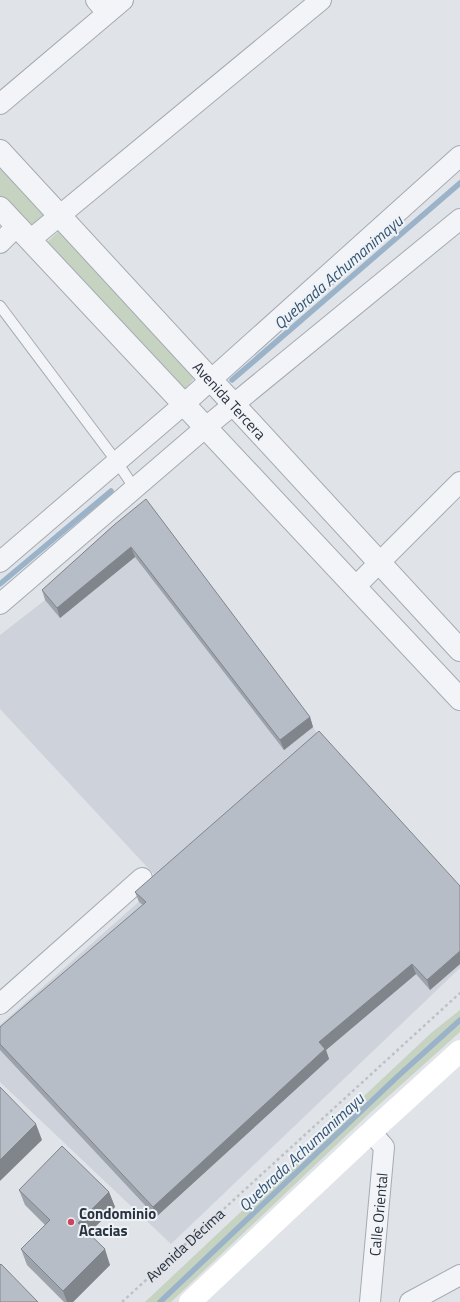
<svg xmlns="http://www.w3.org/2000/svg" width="460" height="1302" font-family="'Titillium Web',sans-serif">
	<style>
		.built { fill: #ced3db }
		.green { fill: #c6d3c1 }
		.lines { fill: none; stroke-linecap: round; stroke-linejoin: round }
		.stream { stroke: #9bb3c9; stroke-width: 5.5 }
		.service-casing { stroke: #a5abb3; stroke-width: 12 }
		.minor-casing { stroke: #a5abb3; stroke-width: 22 }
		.tertiary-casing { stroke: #a5abb3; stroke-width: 24 }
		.path { stroke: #bec2c7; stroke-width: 2.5; stroke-dasharray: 3 3; stroke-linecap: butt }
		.service { stroke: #f2f4f7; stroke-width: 10 }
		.minor { stroke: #f2f4f7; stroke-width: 20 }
		.tertiary { stroke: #f2f4f7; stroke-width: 22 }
		.secondary { stroke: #fff; stroke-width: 22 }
		.wall { fill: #9da3aa }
		.shaded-wall { fill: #80848b }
		.building { fill: #b7bdc6; stroke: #80848b }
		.poi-dot { fill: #cd4661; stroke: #eff3f6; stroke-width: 1.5 }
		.labels { text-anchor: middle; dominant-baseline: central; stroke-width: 4; stroke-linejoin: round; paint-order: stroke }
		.street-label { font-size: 15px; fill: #293240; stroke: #eff3f6 }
		.poi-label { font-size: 15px; font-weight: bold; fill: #293240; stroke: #eff3f6; text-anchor: start }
		.water-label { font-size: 16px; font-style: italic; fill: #335374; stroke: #eff3f6 }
	</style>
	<rect width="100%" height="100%" fill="#e0e4e9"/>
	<polygon class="built" points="118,535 313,727 322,741 460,892 460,968 171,1244 0,1082 0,1025 161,882 0,709 0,635 45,600"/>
	<g class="green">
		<polygon points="0,163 46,212 35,223 25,226 0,198"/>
		<polygon points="59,231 195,377 180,395 43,246"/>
		<polygon points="460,1010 460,1032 372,1111 171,1302 145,1302 431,1033"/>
	</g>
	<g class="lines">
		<g class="stream">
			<polyline points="232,380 460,183"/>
			<polyline points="0,584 111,491"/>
			<polyline points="160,1302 397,1077 460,1020"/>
		</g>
		<defs>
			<polyline id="service" points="0,306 117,462 135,489"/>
			<g id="minor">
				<polyline points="96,0 107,13"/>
				<polyline points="0,104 123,0"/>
				<polyline points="30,240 321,0"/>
				<polyline points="0,243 17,226"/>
				<polyline points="0,562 184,404 460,156"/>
				<polyline points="355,587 460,482"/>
				<polyline points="0,604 206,427 460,219"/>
				<polyline points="0,1004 142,878"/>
				<path id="s2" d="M370,1302L384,1147L371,1132"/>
				<polyline points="410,1302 460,1275"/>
			</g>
			<g id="tertiary">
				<path id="s3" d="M0,151L460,650"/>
				<polyline points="0,208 460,699"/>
			</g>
		</defs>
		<use href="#service" class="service-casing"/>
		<use href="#minor" class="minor-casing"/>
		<use href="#tertiary" class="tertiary-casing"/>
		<path class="path" id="s1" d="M122,1302L460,993"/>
		<use href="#service" class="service"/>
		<use href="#minor" class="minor"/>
		<use href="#tertiary" class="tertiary"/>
		<polyline class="secondary" points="190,1302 371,1132 460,1051"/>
	</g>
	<g class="wall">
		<polygon points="114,525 310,717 313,727 284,750 135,557 60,618 45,600 42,590"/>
		<polygon points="460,886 460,964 430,990 416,974 326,1050 329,1059 156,1217 0,1050 0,1027 143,905 139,902 135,892"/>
		<polygon points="19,1190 109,1192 115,1207 89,1233 110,1265 73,1302 64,1302 27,1265 21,1249 45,1225 25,1205"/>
	</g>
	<g class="shaded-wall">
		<polygon points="131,547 135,557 60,618 57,608"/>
		<polygon points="310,717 313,727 284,750 280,740"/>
		<polygon points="460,951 460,964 430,990 427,980"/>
		<polygon points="412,964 416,974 326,1050 329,1059 156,1217 153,1207 319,1042"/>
		<polygon points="36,1124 42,1140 0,1181 0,1160"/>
		<polygon points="109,1192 115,1207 84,1238 78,1223"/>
		<polygon points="105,1249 110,1265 73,1302 67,1302 63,1291"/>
	</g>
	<g class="building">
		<polygon points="146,499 310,717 280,740 131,547 57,608 42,590 114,525"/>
		<polygon points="319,731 460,886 460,951 427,980 412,964 319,1042 325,1049 153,1207 0,1044 0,1027 146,902 135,892"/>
		<polygon points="0,1087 36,1124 0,1160"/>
		<polygon points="62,1146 109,1192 78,1223 105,1249 63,1291 21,1249 50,1220 19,1190"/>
		<polygon points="1,1264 38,1302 0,1302 0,1265"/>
	</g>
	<circle class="poi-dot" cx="71" cy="1222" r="4"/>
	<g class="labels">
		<g class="street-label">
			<text stroke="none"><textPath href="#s3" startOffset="339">Avenida Tercera</textPath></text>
			<text stroke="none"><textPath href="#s2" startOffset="88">Calle Oriental</textPath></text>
			<text stroke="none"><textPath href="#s1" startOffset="85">Avenida Décima</textPath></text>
		</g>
		<g class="poi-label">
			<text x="79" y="1213">Condominio<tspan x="79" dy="17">Acacias</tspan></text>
		</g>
		<g class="water-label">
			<text transform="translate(338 272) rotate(-41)">Quebrada Achumanimayu</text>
			<text transform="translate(301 1152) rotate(-43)">Quebrada Achumanimayu</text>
		</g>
	</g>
</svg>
